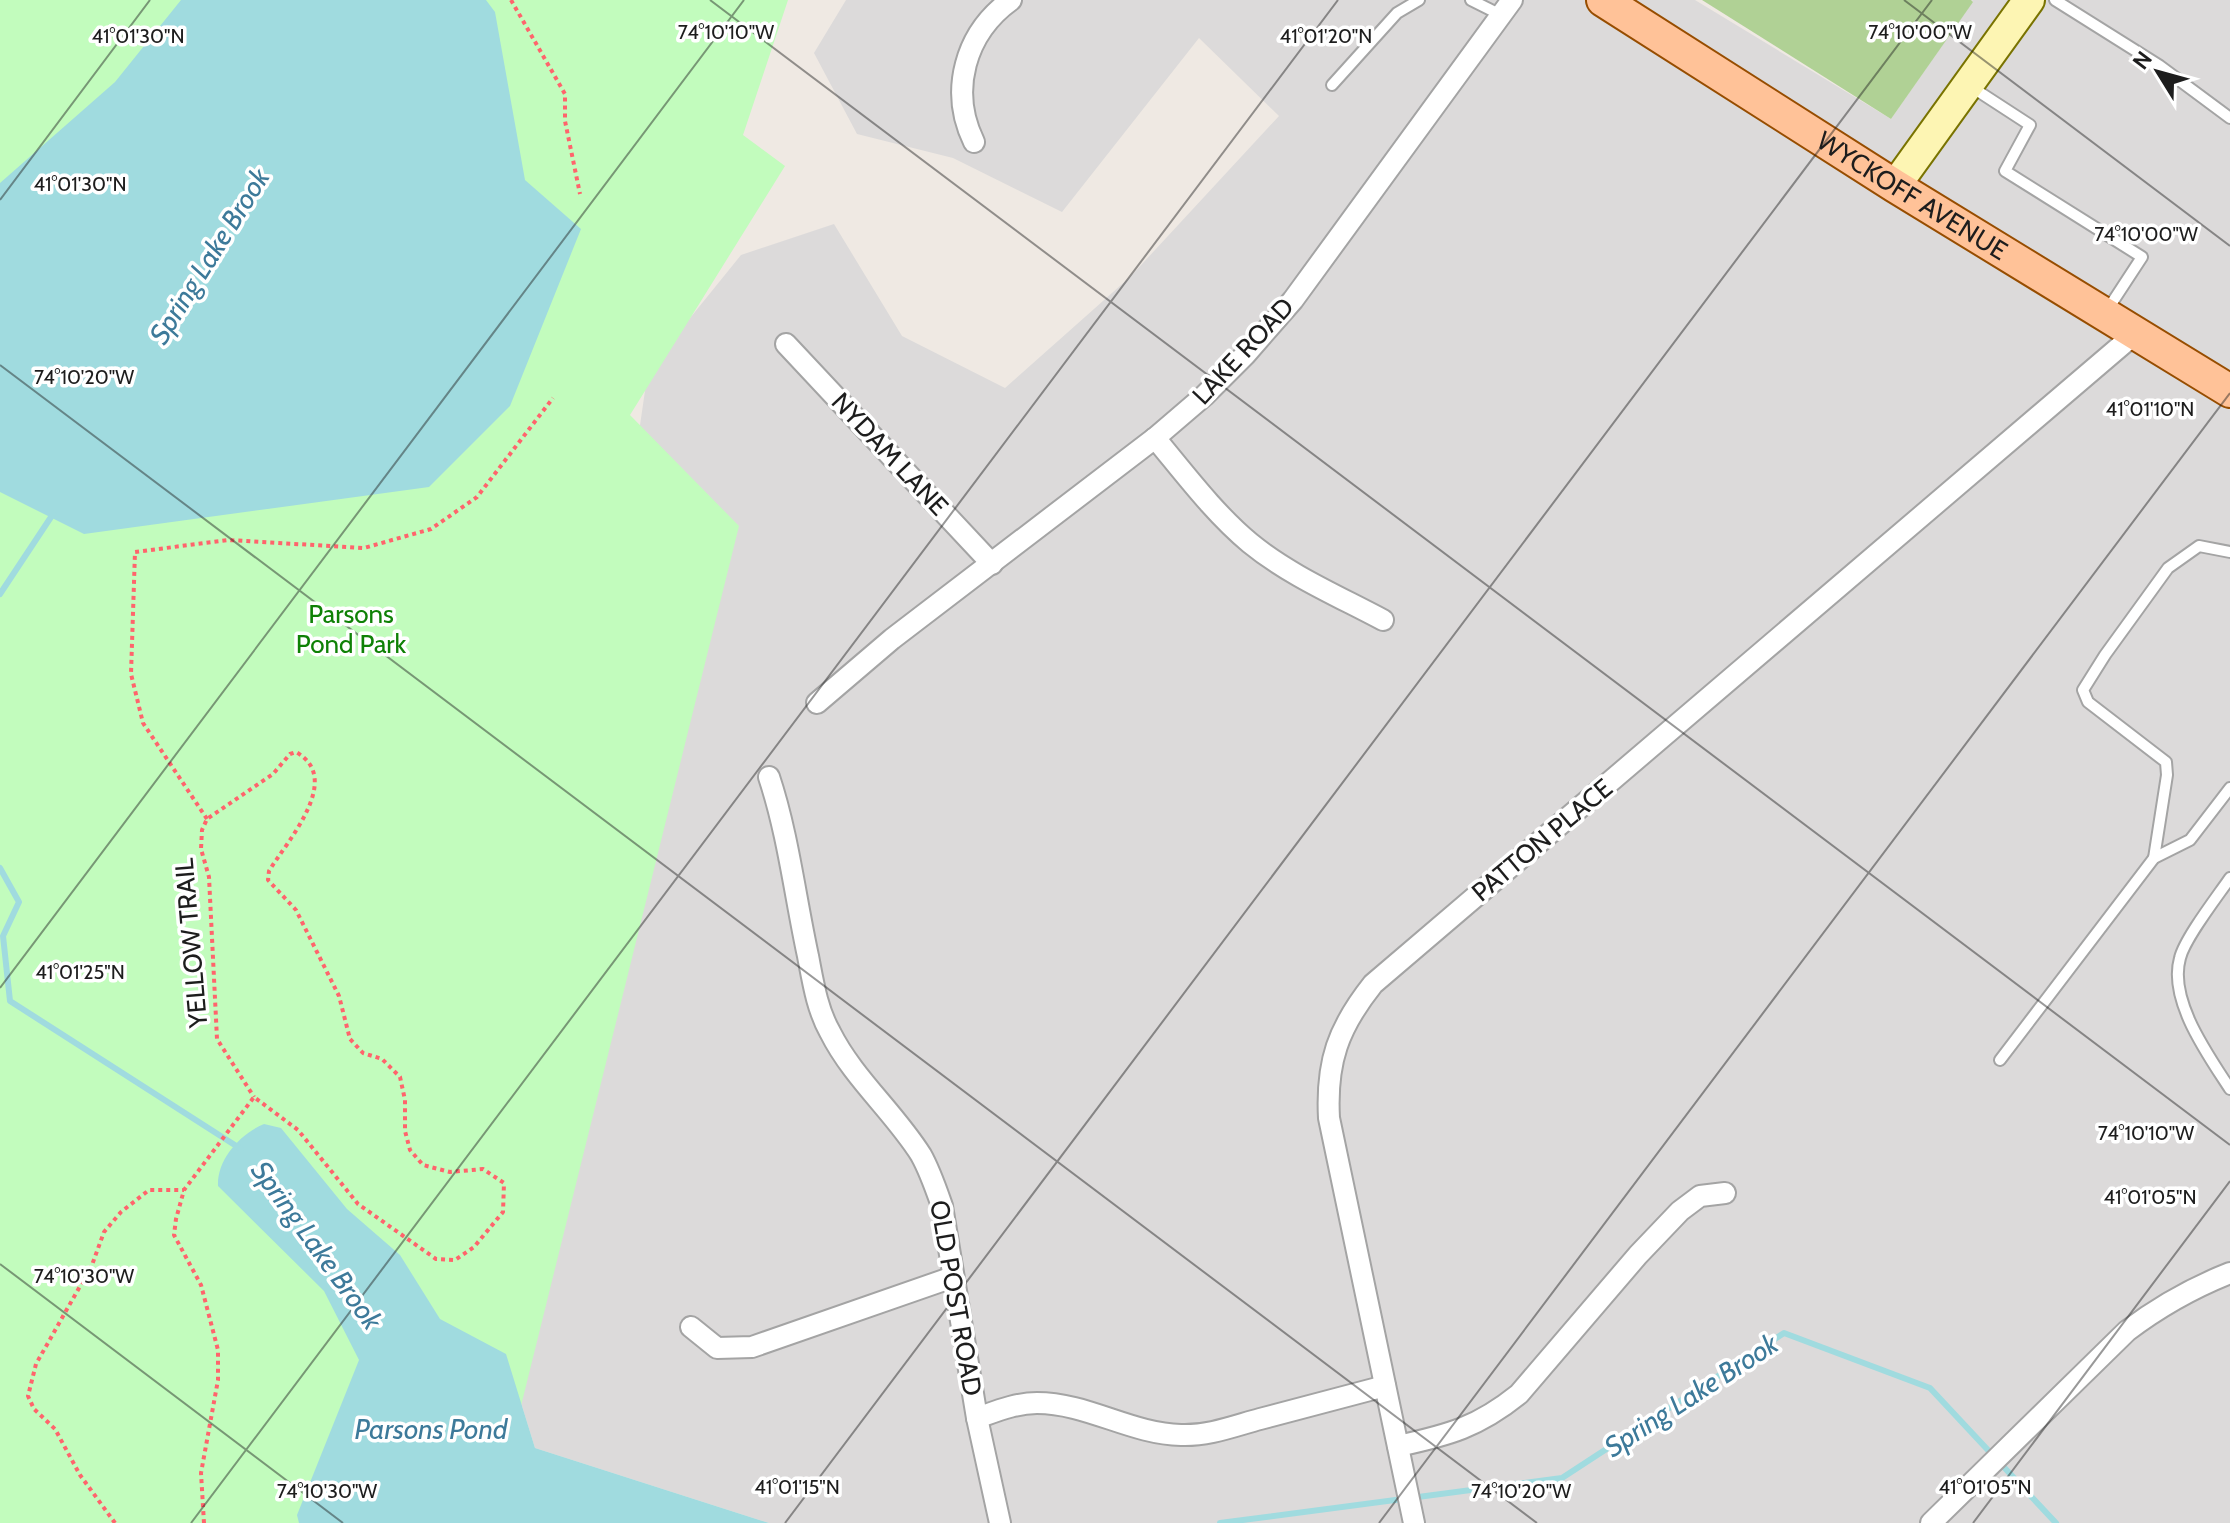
<svg xmlns="http://www.w3.org/2000/svg" width="2230" height="1523" font-family="Cabin,sans-serif">
	<style>
		.residential { fill: #dcdada }
		.forest { fill: #b0d195 }
		.park { fill: #c2fcbd }
		.water { fill: #a0dbdf }
		.lines { fill: none; stroke-linecap: round; stroke-linejoin: round }
		.stream { stroke: #a0dbdf; stroke-width: 6 }
		.lane-casing { stroke: #a4a4a4; stroke-width: 14 }
		.street-casing { stroke: #a4a4a4; stroke-width: 24 }
		.secondary-casing { stroke: #797300; stroke-width: 34 }
		.primary-casing { stroke: #974d00; stroke-width: 36 }
		.path { stroke: #ff646c; stroke-width: 4; stroke-dasharray: 4 4; stroke-linecap: butt }
		.lane { stroke: #fff; stroke-width: 10 }
		.street { stroke: #fff; stroke-width: 20 }
		.secondary { stroke: #fdf5b3; stroke-width: 30 }
		.primary { stroke: #ffc298; stroke-width: 32 }
		.ticks { fill: none; stroke: #1d1d1d; stroke-width: 2; stroke-opacity: 0.45 }
		.labels { text-anchor: middle; dominant-baseline: central; stroke-width: 7; stroke-linejoin: round; paint-order: stroke }
		.street-label { font-size: 26px; fill: #1d1d1d; stroke: #fff }
		.park-label { font-size: 26px; fill: #0f8106; stroke: #fff }
		.water-label { font-size: 28px; font-style: italic; fill: #3d7a9a; stroke: #fff }
		.ticks-label { font-size: 20px; text-anchor: middle; fill: #1d1d1d; stroke: #fff; stroke-width: 7; stroke-linejoin: round; paint-order: stroke }
	</style>
	<rect width="100%" height="100%" fill="#efe9e3"/>
	<polygon class="residential" points="846,0 1695,0 1891,119 1973,1 1971,0 2230,0 2230,1523 769,1523 535,1448 506,1354 648,370 741,255 834,224 902,336 1005,388 1130,277 1279,116 1199,38 1062,212 953,158 857,134 814,53"/>
	<polygon class="forest" points="1702,0 1971,0 1973,2 1891,119"/>
	<polygon class="park" points="0,0 788,0 743,135 785,166 630,415 739,526 492,1523 0,1523"/>
	<g class="water">
		<polygon points="181,0 486,0 495,12 525,180 581,229 510,406 429,487 84,534 0,492 0,183 115,82"/>
		<path d="M264,1124L281,1128L347,1209L400,1255L440,1319L506,1354L535,1448L769,1523H299L297,1515L359,1360L324,1291L218,1186C217,1159 240,1134 264,1124Z"/>
	</g>
	<g class="lines">
		<g class="stream">
			<polyline points="0,594 53,514"/>
			<polyline points="0,868 19,902 3,936 10,1001 241,1149"/>
			<polyline points="1220,1523 1562,1478 1784,1333 1930,1388 2056,1523"/>
		</g>
		<defs>
			<g id="lane">
				<polyline points="1471,0 1501,15"/>
				<polyline points="2055,0 2160,66 2230,118"/>
				<polyline points="1332,85 1397,13 1419,0"/>
				<polyline points="1970,86 2030,125 2005,171 2142,257 2106,312"/>
				<polyline points="2154,858 2167,775 2166,762 2088,702 2083,690 2105,655 2168,568 2199,546 2230,552"/>
				<path d="M2230,878C2217,897 2185,938 2180,958C2168,1000 2208,1055 2230,1089"/>
				<polyline points="2000,1060 2154,858 2190,840 2230,788"/>
			</g>
			<g id="street">
				<path d="M974,142C949,91 965,33 1011,0"/>
				<polyline points="786,344 992,564"/>
				<path d="M1155,438C1185,474 1214,513 1250,543C1289,575 1338,596 1383,620"/>
				<polyline points="817,703 892,639 1155,438 1204,396 1245,355 1293,300 1512,0"/>
				<path d="M769,777C788,834 795,896 808,956C813,982 817,1009 830,1032C853,1078 894,1112 921,1155C930,1171 936,1189 942,1206L977,1418L1000,1523"/>
				<polyline points="691,1327 717,1348 752,1347 953,1277"/>
				<path d="M977,1418C997,1411 1016,1403 1037,1403C1087,1403 1131,1434 1181,1435C1209,1436 1234,1426 1260,1419C1301,1408 1343,1397 1385,1386"/>
				<path d="M1398,1446C1449,1435 1478,1427 1519,1394L1638,1255L1680,1211L1700,1196L1725,1193"/>
				<path d="M1414,1523L1329,1118C1326,1062 1338,1028 1373,984L2137,332"/>
				<path d="M1931,1523L2127,1331C2160,1306 2192,1288 2230,1273"/>
			</g>
			<polyline id="secondary" points="1895,186 2029,0"/>
			<g id="primary">
				<path id="s1" d="M1603,0L1895,186L2230,391"/>
			</g>
		</defs>
		<use href="#lane" class="lane-casing"/>
		<use href="#street" class="street-casing"/>
		<use href="#secondary" class="secondary-casing"/>
		<use href="#primary" class="primary-casing"/>
		<g class="path">
			<polyline points="511,0 565,94 565,121 580,194"/>
			<polyline points="207,819 143,723 131,674 135,552 228,540 364,548 431,529 477,497 553,398"/>
			<polyline points="115,1523 80,1475 55,1429 34,1409 28,1396 36,1364 92,1265 104,1232 121,1212 149,1190 184,1190"/>
			<path d="M204,1523L201,1473L218,1380V1350L201,1285L174,1235L176,1219L184,1190L254,1097L298,1130L358,1204L436,1259L455,1260L474,1247L503,1212L504,1183L483,1169L450,1172L423,1165L410,1150L405,1131V1100L400,1077L382,1059L363,1053L350,1039L339,996L296,910L268,880L269,871C287,841 344,779 296,752L290,754L273,774L207,819L202,830L201,849L209,877L217,1039L254,1097"/>
		</g>
		<use href="#lane" class="lane"/>
		<use href="#street" class="street"/>
		<use href="#secondary" class="secondary"/>
		<use href="#primary" class="primary"/>
	</g>
	<path class="ticks" d="M710,0L2230,1145M1904,0L2230,246M0,200L150,0M0,365L1537,1523M0,988L744,0M0,1264L343,1523M191,1523L1338,0M785,1523L1932,0M1379,1523L2230,393M1973,1523L2230,1181"/>
	<g class="labels">
		<g class="street-label">
			<text stroke="none"><textPath href="#s1" startOffset="366">WYCKOFF AVENUE</textPath></text>
			<text transform="translate(1243 351) rotate(-47)">LAKE ROAD</text>
			<text transform="translate(890 454) rotate(47)">NYDAM LANE</text>
			<text transform="translate(1542 840) rotate(-40)">PATTON PLACE</text>
			<text transform="translate(191 943) rotate(-95)">YELLOW TRAIL</text>
			<text transform="translate(956 1298) rotate(80)">OLD POST ROAD</text>
		</g>
		<g class="park-label">
			<text x="351" y="614">Parsons<tspan x="351" dy="30">Pond Park</tspan></text>
		</g>
		<g class="water-label">
			<text transform="translate(209 256) rotate(-58)">Spring Lake Brook</text>
			<text transform="translate(317 1245) rotate(54)">Spring Lake Brook</text>
			<text transform="translate(1691 1395) rotate(-33)">Spring Lake Brook</text>
			<text x="431" y="1429">Parsons Pond</text>
		</g>
	</g>
	<g class="ticks-label">
		<text x="726" y="39">74°10'10"W</text>
		<text x="1920" y="39">74°10'00"W</text>
		<text x="138" y="43">41°01'30"N</text>
		<text x="1326" y="43">41°01'20"N</text>
		<text x="80" y="191">41°01'30"N</text>
		<text x="2146" y="241">74°10'00"W</text>
		<text x="84" y="384">74°10'20"W</text>
		<text x="2150" y="416">41°01'10"N</text>
		<text x="80" y="979">41°01'25"N</text>
		<text x="2146" y="1140">74°10'10"W</text>
		<text x="2150" y="1204">41°01'05"N</text>
		<text x="84" y="1283">74°10'30"W</text>
		<text x="797" y="1494">41°01'15"N</text>
		<text x="1985" y="1494">41°01'05"N</text>
		<text x="327" y="1498">74°10'30"W</text>
		<text x="1521" y="1498">74°10'20"W</text>
	</g>
	<g transform="translate(2158 72) rotate(307)" stroke="#ffffff" stroke-width="6" paint-order="stroke">
	<path d="M0-6L14 30L0 20L-14 30Z" fill="#1d1d1d"/>
	<text y="-12" font-size="22" font-weight="bold" text-anchor="middle" fill="#1d1d1d">N</text>
	</g>
</svg>
